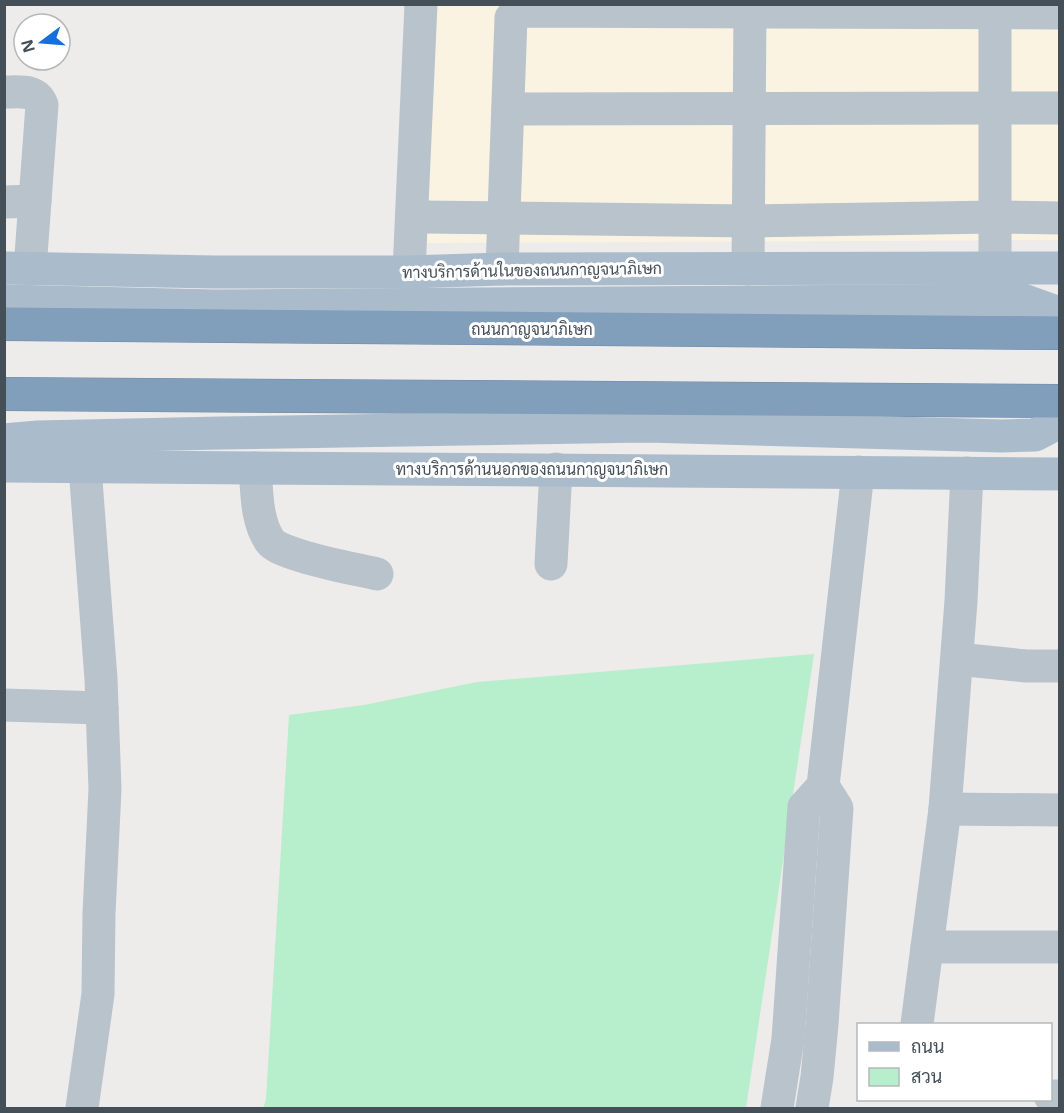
<svg xmlns="http://www.w3.org/2000/svg" width="1064" height="1113" font-family="'Noto Sans',Sarabun,sans-serif">
	<style>
		.commercial { fill: #fbf3e2 }
		.green { fill: #b7eecc }
		.lines { fill: none; stroke-linecap: round; stroke-linejoin: round }
		.highway-casing { stroke: #6d89a7; stroke-width: 34 }
		.minor { stroke: #b9c3cb; stroke-width: 33 }
		.major { stroke: #aabbcb; stroke-width: 33 }
		.highway { stroke: #819ebb; stroke-width: 33 }
		.labels { text-anchor: middle; dominant-baseline: central; stroke-width: 6; stroke-linejoin: round; paint-order: stroke }
		.street-label { font-size: 16px; fill: #444f58; stroke: #fff }
	</style>
	<rect width="100%" height="100%" fill="#eeebeb"/>
	<polygon class="commercial" points="433,5 1059,5 1059,240 424,243"/>
	<polygon class="green" points="814,654 746,1108 263,1108 266,1099 289,715 364,705 477,682"/>
	<g class="lines">
		<defs>
			<g id="highway">
				<polyline points="4,324 1060,333"/>
				<polyline points="4,394 1060,401"/>
			</g>
		</defs>
		<use href="#highway" class="highway-casing"/>
		<g class="minor">
			<polyline points="995,12 995,267"/>
			<path d="M4,92C20,92 36,89 42,105L30,269"/>
			<polyline points="508,109 1060,108"/>
			<polyline points="4,202 35,201"/>
			<polyline points="424,217 750,221 995,217 1060,218"/>
			<polyline points="502,269 511,18 517,11 1060,13"/>
			<polyline points="748,269 750,11"/>
			<polyline points="409,272 421,4"/>
			<path d="M255,468C257,491 256,521 270,541C279,555 356,569 377,574"/>
			<polyline points="551,564 556,469"/>
			<polyline points="957,659 1026,666 1060,666"/>
			<polyline points="4,705 102,708"/>
			<polyline points="945,809 1060,810"/>
			<polyline points="927,947 1060,947"/>
			<polyline points="917,1024 945,809 961,601 967,473"/>
			<polyline points="1050,1096 1060,1096"/>
			<polyline points="82,1108 98,994 99,913 105,789 101,679 85,467"/>
			<polyline points="777,1108 788,1039 804,807 823,786 858,472"/>
			<polyline points="812,1108 817,1077 822,1024 837,808 823,786"/>
		</g>
		<g class="major">
			<polyline points="4,268 214,272 409,272 502,269 1060,268"/>
			<polyline points="4,301 215,306 1023,300 1051,310 1060,318"/>
			<polyline points="4,440 38,437 221,433 647,426 1002,436 1035,435 1060,422"/>
			<polyline points="4,466 1060,474"/>
		</g>
		<use href="#highway" class="highway"/>
	</g>
	<g class="labels">
		<g class="street-label">
			<text transform="translate(532 270) rotate(-1)">ทางบริการด้านในของถนนกาญจนาภิเษก</text>
			<text x="532" y="329">ถนนกาญจนาภิเษก</text>
			<text x="532" y="469">ทางบริการด้านนอกของถนนกาญจนาภิเษก</text>
		</g>
	</g>
	<rect width="1064" height="1113" fill="none" stroke="#444f58" stroke-width="12"/>
	<rect x="857" y="1023" width="195" height="78" fill="#ffffff" stroke="#b4b9bc" stroke-width="1.5"/>
	<rect x="869" y="1042" width="30" height="9" fill="#aabbcb" stroke="#b4b9bc" stroke-width="1.5"/>
	<text x="911" y="1053" font-size="18" fill="#444f58">ถนน</text>
	<rect x="869" y="1068" width="30" height="18" fill="#b7eecc" stroke="#b4b9bc" stroke-width="1.5"/>
	<text x="911" y="1083" font-size="18" fill="#444f58">สวน</text>
	<g transform="translate(42 42) rotate(254)"><circle r="28" fill="#ffffff" stroke="#b4b9bc" stroke-width="1.5"/>
	<path d="M0-4.5L10 22L0 15L-10 22Z" fill="#176fdb"/>
	<text y="-9" font-size="16" font-weight="bold" text-anchor="middle" fill="#444f58">N</text>
	</g>
</svg>
